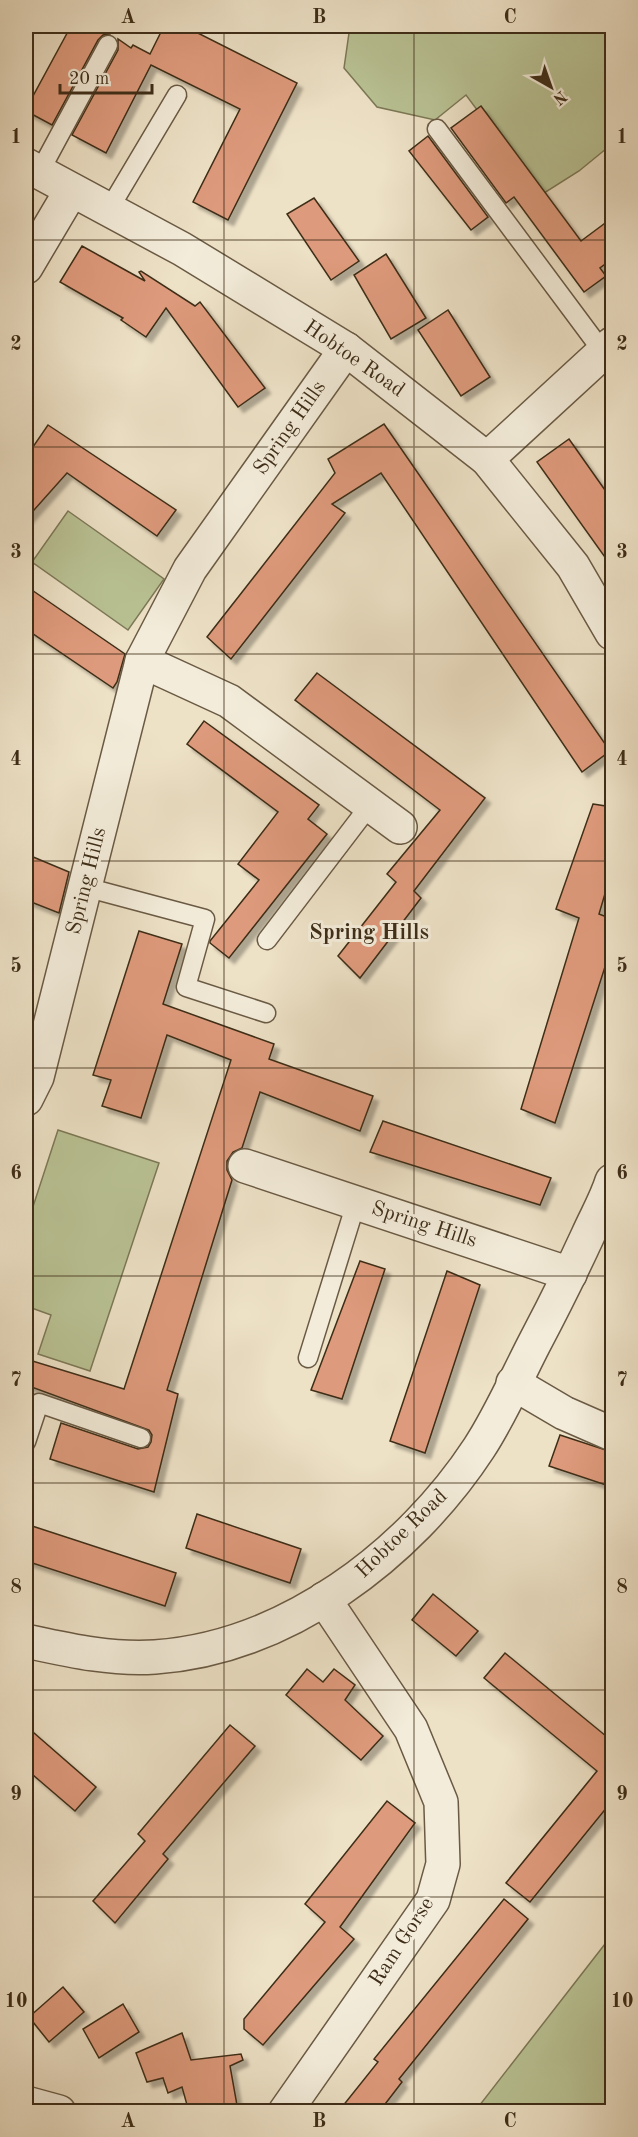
<svg xmlns="http://www.w3.org/2000/svg" width="638" height="2137" font-family="'Old Standard TT',serif">
	<style>
		.green { fill: #b9c294; stroke: #7c7856; stroke-width: 1.5 }
		.building { fill: #de9a7b; stroke: #3e2d18; stroke-width: 1.5; filter: url(#shadow) }
		.lines { fill: none; stroke-linecap: round; stroke-linejoin: round }
		.service-casing { stroke: #6a5a44; stroke-width: 21 }
		.minor-casing { stroke: #6a5a44; stroke-width: 36 }
		.service { stroke: #f3ecda; stroke-width: 18 }
		.minor { stroke: #f3ecda; stroke-width: 33 }
		.grid { fill: none; stroke: #3e2d18; stroke-width: 1.5; stroke-opacity: 0.55 }
		.labels { text-anchor: middle; dominant-baseline: central; stroke-width: 6; stroke-linejoin: round; paint-order: stroke }
		.street-label { font-size: 21px; fill: #3e2d18; stroke: #f3ecda }
		.neighbourhood-label { font-size: 22px; font-weight: bold; fill: #3e2d18; stroke: #f3ecda }
		.neatline { fill: none; stroke: #3e2d18; stroke-width: 2 }
		.grid-label { font-size: 20px; text-anchor: middle; font-weight: bold; fill: #3e2d18 }
	</style>
	<defs>
		<filter id="shadow"><feDropShadow dx="5.5" dy="5.5" stdDeviation="1.5" flood-color="#0004"/></filter>
	</defs>
	<rect width="100%" height="100%" fill="#ede1c6"/>
	<filter id="stains"><feTurbulence type="fractalNoise" baseFrequency=".00333" numOctaves="4"/><feColorMatrix values="0 0 0 0 .2 0 0 0 0 .09 0 0 0 0 .02 0 0 0 .5 -.17"/></filter>
	<radialGradient id="worn" r=".72"><stop offset=".6" stop-color="#630" stop-opacity="0"/><stop offset="1" stop-color="#630" stop-opacity=".3"/></radialGradient>
	<g class="green">
		<polygon points="350,26 612,26 612,144 579,171 541,195 466,95 435,120 377,107 344,68"/>
		<polygon points="68,511 164,579 128,630 32,562"/>
		<polygon points="58,1130 159,1163 90,1371 38,1354 51,1315 26,1306 26,1228"/>
		<polygon points="612,1935 612,2111 478,2111 479,2106"/>
	</g>
	<g class="building">
		<polygon points="71,26 95,26 109,34 103,35 98,40 52,125 26,111 26,109"/>
		<polygon points="164,26 184,26 297,83 228,220 193,202 240,109 151,65 106,153 72,135 118,50 118,39 131,48 133,45 150,54"/>
		<polygon points="481,106 581,241 612,218 612,259 600,268 606,276 584,292 514,197 506,203 451,128"/>
		<polygon points="428,136 488,217 471,230 409,151"/>
		<polygon points="314,198 359,261 331,280 287,214"/>
		<polygon points="82,246 145,281 139,272 141,271 195,306 200,302 265,388 238,407 166,308 146,337 121,320 123,318 60,282"/>
		<polygon points="386,254 426,318 391,339 354,275"/>
		<polygon points="448,310 490,377 461,396 418,330"/>
		<polygon points="384,424 610,751 582,772 381,473 332,504 345,513 231,659 207,637 335,473 328,459"/>
		<polygon points="48,425 176,510 157,536 67,473 26,519 26,457"/>
		<polygon points="569,439 612,500 612,567 537,462"/>
		<polygon points="26,586 125,654 117,682 113,688 26,629"/>
		<polygon points="317,673 485,798 414,891 421,898 360,978 338,956 396,882 387,874 440,810 295,700"/>
		<polygon points="204,721 319,805 308,819 327,834 229,958 210,943 210,941 259,880 238,864 278,812 187,744"/>
		<polygon points="593,804 612,807 612,870 599,914 612,919 612,945 555,1123 521,1109 579,918 556,909"/>
		<polygon points="26,854 69,872 59,913 26,900"/>
		<polygon points="139,931 182,944 163,1004 274,1044 269,1059 373,1096 360,1131 260,1092 242,1148 233,1152 227,1161 227,1170 232,1180 167,1390 178,1394 154,1492 50,1459 61,1423 138,1449 148,1447 151,1442 152,1435 149,1430 26,1385 26,1359 124,1389 231,1060 167,1035 141,1118 102,1106 111,1080 93,1075"/>
		<polygon points="383,1121 551,1178 540,1205 370,1152"/>
		<polygon points="360,1261 385,1269 342,1399 311,1390"/>
		<polygon points="447,1271 480,1285 425,1453 390,1441"/>
		<polygon points="560,1435 612,1452 612,1487 549,1466"/>
		<polygon points="197,1514 301,1549 290,1583 186,1548"/>
		<polygon points="26,1524 176,1573 165,1606 26,1561"/>
		<polygon points="433,1594 478,1631 456,1656 412,1620"/>
		<polygon points="505,1653 612,1741 612,1801 530,1902 506,1883 597,1771 484,1678"/>
		<polygon points="307,1669 323,1682 334,1669 355,1685 345,1700 383,1736 361,1760 286,1695"/>
		<polygon points="230,1725 255,1746 163,1854 168,1859 115,1923 93,1901 145,1841 138,1834"/>
		<polygon points="26,1726 96,1787 75,1811 26,1769"/>
		<polygon points="387,1801 415,1823 340,1927 354,1939 263,2045 244,2029 244,2019 325,1922 305,1904"/>
		<polygon points="504,1899 528,1919 399,2079 402,2082 379,2112 338,2112 378,2062 374,2059"/>
		<polygon points="63,1987 84,2012 49,2042 29,2017"/>
		<polygon points="123,2004 139,2032 99,2058 83,2029"/>
		<polygon points="182,2033 191,2060 241,2054 243,2060 230,2066 237,2105 189,2112 182,2087 168,2093 163,2078 147,2082 136,2053"/>
	</g>
	<g class="lines">
		<defs>
			<g id="service">
				<polyline points="437,129 603,352"/>
				<polyline points="39,173 108,45"/>
				<polyline points="108,211 177,95"/>
				<polyline points="85,887 205,919 186,987 266,1013"/>
				<polyline points="267,940 370,805"/>
				<polyline points="308,1358 356,1203"/>
				<polyline points="26,1442 39,1403 141,1438"/>
			</g>
			<g id="minor">
				<polyline points="26,165 182,249 346,349 487,459 573,566 612,633"/>
				<polyline points="26,267 71,191"/>
				<polyline points="487,459 612,344"/>
				<polyline points="142,661 229,701 400,827"/>
				<polyline points="26,1099 37,1077 142,661 190,569 346,349"/>
				<polyline points="245,1166 570,1274"/>
				<polyline points="513,1383 564,1413 612,1434"/>
				<path d="M26,1641C68,1650 111,1660 155,1657C286,1648 409,1555 479,1448C499,1418 517,1377 534,1344C553,1308 571,1272 588,1235C596,1217 606,1200 612,1181"/>
				<polyline points="26,2103 59,2112"/>
				<polyline points="285,2112 433,1900 443,1864 441,1802 411,1729 324,1599"/>
			</g>
		</defs>
		<use href="#service" class="service-casing"/>
		<use href="#minor" class="minor-casing"/>
		<use href="#service" class="service"/>
		<use href="#minor" class="minor"/>
	</g>
	<path class="grid" d="M224,26V2112M414,26V2112M26,240H612M26,447H612M26,654H612M26,861H612M26,1068H612M26,1276H612M26,1483H612M26,1690H612M26,1897H612"/>
	<g class="labels">
		<g class="street-label">
			<text transform="translate(354 359) rotate(35)">Hobtoe Road</text>
			<text transform="translate(290 428) rotate(-55)">Spring Hills</text>
			<text transform="translate(87 881) rotate(-76)">Spring Hills</text>
			<text transform="translate(424 1225) rotate(18)">Spring Hills</text>
			<text transform="translate(402 1534) rotate(-44)">Hobtoe Road</text>
			<text transform="translate(402 1942) rotate(-57)">Ram Gorse</text>
		</g>
		<g class="neighbourhood-label">
			<text x="369" y="933">Spring Hills</text>
		</g>
	</g>
	<rect width="638" height="2137" fill="none" stroke="#ede1c6" stroke-width="66"/>
	<g transform="translate(551 87) rotate(140)" stroke="#f3ecda" stroke-width="4.5" paint-order="stroke">
	<path d="M0-4.5L10 22L0 15L-10 22Z" fill="#3e2d18"/>
	<text y="-9" font-size="16" font-weight="bold" text-anchor="middle" fill="#3e2d18">N</text>
	</g>
	<path d="M60 84v9h92v-9" fill="none" stroke="#3e2d18" stroke-width="3"/>
	<text x="69" y="84" font-size="18" fill="#3e2d18" stroke="#f3ecda" stroke-width="4.5" paint-order="stroke">20 m</text>
	<rect x="33" y="33" width="572" height="2071" class="neatline"/>
	<g class="grid-label">
		<text x="128" y="23">A</text>
		<text x="319" y="23">B</text>
		<text x="510" y="23">C</text>
		<text x="16" y="143">1</text>
		<text x="622" y="143">1</text>
		<text x="16" y="350">2</text>
		<text x="622" y="350">2</text>
		<text x="16" y="558">3</text>
		<text x="622" y="558">3</text>
		<text x="16" y="765">4</text>
		<text x="622" y="765">4</text>
		<text x="16" y="972">5</text>
		<text x="622" y="972">5</text>
		<text x="16" y="1179">6</text>
		<text x="622" y="1179">6</text>
		<text x="16" y="1386">7</text>
		<text x="622" y="1386">7</text>
		<text x="16" y="1593">8</text>
		<text x="622" y="1593">8</text>
		<text x="16" y="1800">9</text>
		<text x="622" y="1800">9</text>
		<text x="16" y="2007">10</text>
		<text x="622" y="2007">10</text>
		<text x="128" y="2127">A</text>
		<text x="319" y="2127">B</text>
		<text x="510" y="2127">C</text>
	</g>
	<rect width="100%" height="100%" filter="url(#stains)"/>
	<rect width="100%" height="100%" fill="url(#worn)"/>
</svg>
